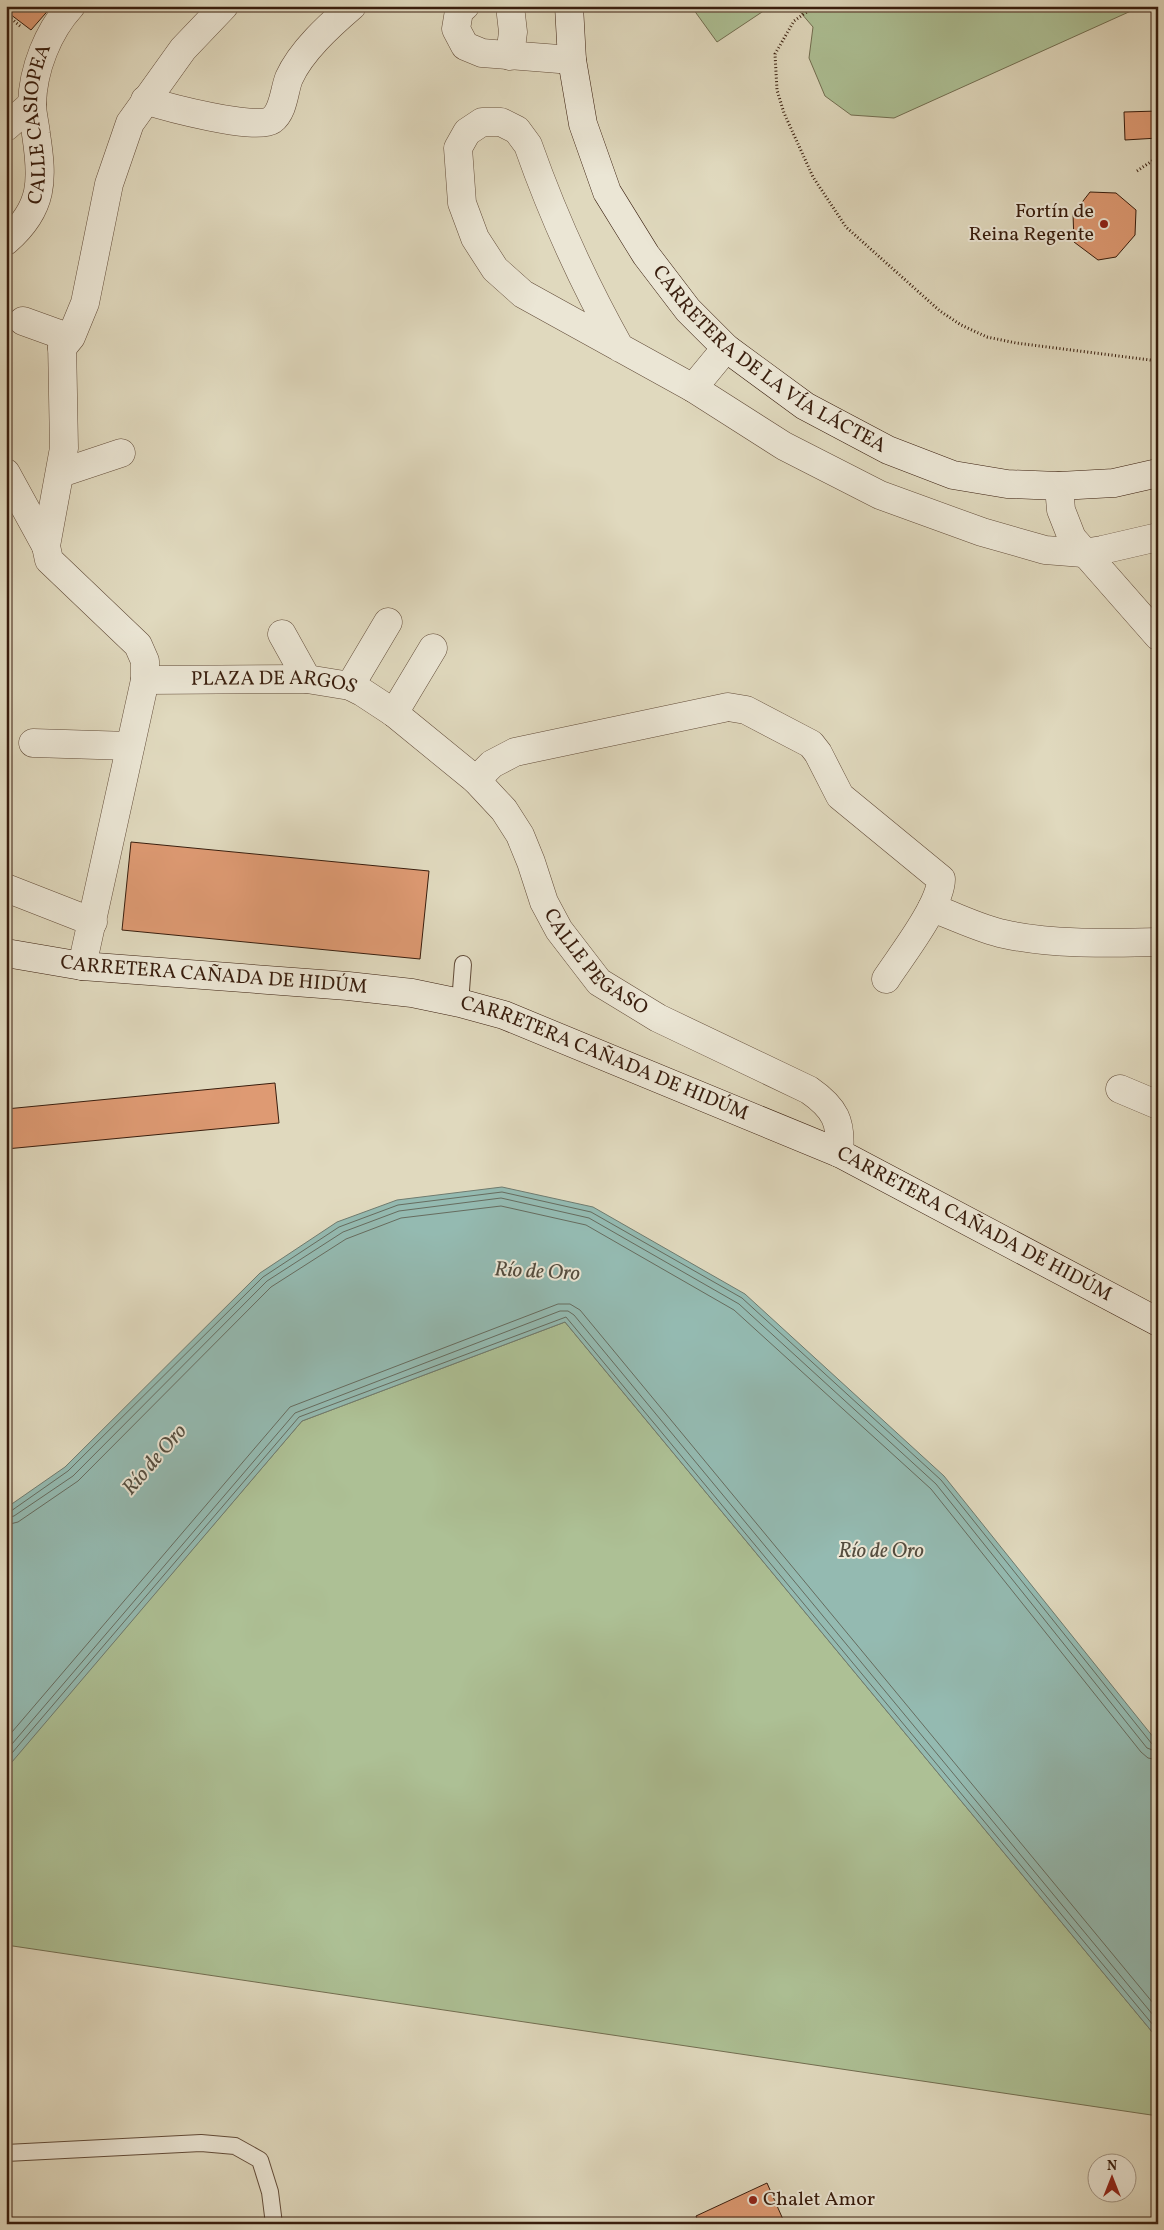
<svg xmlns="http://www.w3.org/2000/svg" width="1164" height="2230" font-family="Vollkorn,serif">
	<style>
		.green { fill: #adc095; stroke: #726e51 }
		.water { fill: #94bab1; stroke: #6f7b6f }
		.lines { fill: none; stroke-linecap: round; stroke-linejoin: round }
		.shore { stroke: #666c5f; stroke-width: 1 }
		.building { fill: #de9a73; stroke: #381d0d }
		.lane-casing { stroke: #624c39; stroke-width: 18 }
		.street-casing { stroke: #624c39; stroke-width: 29 }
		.secondary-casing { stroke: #381d0d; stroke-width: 29 }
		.path { stroke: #381d0d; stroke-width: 3; stroke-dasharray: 1 2.5; stroke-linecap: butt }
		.lane { stroke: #ebe6d5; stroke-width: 16 }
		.street { stroke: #ebe6d5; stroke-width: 28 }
		.secondary { stroke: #ebe6d5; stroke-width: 28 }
		.poi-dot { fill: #8f2418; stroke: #ebe6d5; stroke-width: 2 }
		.labels { text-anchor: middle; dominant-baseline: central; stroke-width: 4; stroke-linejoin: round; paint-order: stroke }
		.street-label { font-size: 20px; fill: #381d0d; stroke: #ebe6d5 }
		.poi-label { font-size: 20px; fill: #381d0d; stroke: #ebe6d5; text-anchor: end }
		.water-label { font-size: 21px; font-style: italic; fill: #544c3e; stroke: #ebe6d5 }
	</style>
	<rect width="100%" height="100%" fill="#e0d9be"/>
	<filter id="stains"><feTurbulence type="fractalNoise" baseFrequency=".004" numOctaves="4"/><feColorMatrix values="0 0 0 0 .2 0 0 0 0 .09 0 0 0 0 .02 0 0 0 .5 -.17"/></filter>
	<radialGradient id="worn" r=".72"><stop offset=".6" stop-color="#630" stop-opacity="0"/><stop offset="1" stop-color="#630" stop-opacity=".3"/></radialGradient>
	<g class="green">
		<polygon points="691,6 771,6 717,42"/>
		<polygon points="795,6 1142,6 894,118 851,115 825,96 809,58 813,27"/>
		<polygon points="565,1322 1158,2039 1158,2116 6,1945 6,1768 302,1421"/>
	</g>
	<polygon class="water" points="502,1187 593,1207 745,1294 944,1476 1158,1743 1158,2039 565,1322 302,1421 6,1769 6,1508 65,1467 260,1273 337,1222 397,1200"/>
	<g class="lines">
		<g class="shore">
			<polyline points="6,1511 11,1511 68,1471 263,1277 339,1227 398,1205 502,1192 591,1212 742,1298 941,1480 1152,1744 1158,1746"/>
			<polyline points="6,1518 14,1516 73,1476 267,1281 343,1232 399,1211 501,1198 589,1218 739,1304 936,1484 1147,1748 1158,1752"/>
			<polyline points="6,1525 18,1522 78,1481 271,1287 346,1239 401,1218 501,1206 586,1225 734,1310 931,1489 1141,1752 1148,1758 1158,1760"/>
			<polyline points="6,1739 290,1407 558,1304 570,1304 580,1310 1158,2009"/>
			<polyline points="6,1751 295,1413 560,1311 568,1311 574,1315 1158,2021"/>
			<polyline points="6,1760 299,1417 566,1317 1158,2031"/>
		</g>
	</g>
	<g class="building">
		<polygon points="6,6 52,6 31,30 6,11"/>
		<polygon points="1158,111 1158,138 1125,140 1124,112"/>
		<polygon points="1090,192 1116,193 1136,210 1135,235 1116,257 1098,260 1074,242 1073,214"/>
		<polygon points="131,842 429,871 420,959 122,930"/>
		<polygon points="275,1083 279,1123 6,1149 6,1109"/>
		<polygon points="767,2183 785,2224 699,2224 696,2216"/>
	</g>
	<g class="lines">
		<defs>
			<g id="lane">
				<polyline points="460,1003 463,964"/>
				<polyline points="6,2153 201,2143 235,2146 260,2160 270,2192 274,2224"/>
			</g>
			<g id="street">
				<polyline points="465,6 459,11 456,29 465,46 482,53 572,60"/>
				<polyline points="510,6 513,32 510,56"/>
				<path d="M145,100C166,107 256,131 272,120C284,111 284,90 289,78C301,51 330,25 352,6"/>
				<polyline points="6,127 32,104"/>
				<path id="s1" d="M6,241C44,208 43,180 36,134C35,124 32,113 32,104C33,69 48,31 71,6"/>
				<polyline points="23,321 59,334 62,341 64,448 46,546 49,560 138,645 145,661 145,680 82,966"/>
				<polyline points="62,348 71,337 85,303 109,184 130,123 183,49 224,6"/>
				<path d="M620,348C583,282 553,216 528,145L517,130L501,122H482L467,132L458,148L462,203L475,238L495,269L523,294L693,388L784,446L880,495L982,532L1045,550L1083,553L1102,550L1158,537"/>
				<polyline points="693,388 726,348"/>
				<polyline points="6,473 46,546"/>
				<polyline points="61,473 121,453"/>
				<polyline points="1059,486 1061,510 1072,538 1158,636"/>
				<polyline points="282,634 307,679"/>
				<path id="s2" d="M145,680L307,679L350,686L362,692L394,713L476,780L504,810L520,835L531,862L544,902L559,930L599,982L658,1018L809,1090C835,1108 842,1122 839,1153"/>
				<polyline points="350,686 388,622"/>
				<polyline points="394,713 433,648"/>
				<polyline points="33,743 130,746"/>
				<path d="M476,780L492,764L515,752L728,707L746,710L811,744L818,753L840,796L941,879C941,905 901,956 886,979"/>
				<polyline points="6,888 93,922"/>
				<path d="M932,908C955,916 980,929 1004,934C1054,945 1107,943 1158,942"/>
				<polyline points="1120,1089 1158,1105"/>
			</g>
			<g id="secondary">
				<path id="s3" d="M569,6L572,60L583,124L607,192L646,255L688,310L726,348L805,406L888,450L953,475L1007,484L1059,486L1114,483L1158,473"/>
				<path id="s4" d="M6,953L82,966L348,986L412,993L460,1003L504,1015L839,1153L1158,1322"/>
			</g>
		</defs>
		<use href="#lane" class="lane-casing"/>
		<use href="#street" class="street-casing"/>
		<use href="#secondary" class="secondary-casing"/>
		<g class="path">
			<polyline points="815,6 794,21 775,54 777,90 784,113 813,177 846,227 940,311 961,325 987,337 1016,343 1158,361"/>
			<polyline points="6,14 20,26"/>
			<polyline points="1137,171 1158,157"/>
		</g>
		<use href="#lane" class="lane"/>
		<use href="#street" class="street"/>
		<use href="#secondary" class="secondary"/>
	</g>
	<g class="poi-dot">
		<circle cx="1104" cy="224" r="5"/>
		<circle cx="753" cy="2200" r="5"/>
	</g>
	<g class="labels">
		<g class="street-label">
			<text stroke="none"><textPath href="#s1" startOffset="128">CALLE CASIOPEA</textPath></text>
			<text stroke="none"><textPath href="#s3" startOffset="429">CARRETERA DE LA VÍA LÁCTEA</textPath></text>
			<text stroke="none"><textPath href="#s2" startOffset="129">PLAZA DE ARGOS</textPath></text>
			<text stroke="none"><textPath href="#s2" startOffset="586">CALLE PEGASO</textPath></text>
			<text stroke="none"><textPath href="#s4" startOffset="209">CARRETERA CAÑADA DE HIDÚM</textPath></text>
			<text stroke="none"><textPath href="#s4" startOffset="612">CARRETERA CAÑADA DE HIDÚM</textPath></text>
			<text stroke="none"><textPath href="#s4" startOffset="1018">CARRETERA CAÑADA DE HIDÚM</textPath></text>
		</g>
		<g class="poi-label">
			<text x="1094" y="212">Fortín de<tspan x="1094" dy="23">Reina Regente</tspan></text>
			<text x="763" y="2200" text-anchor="start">Chalet Amor</text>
		</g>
		<g class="water-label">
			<text transform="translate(537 1272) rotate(3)">Río de Oro</text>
			<text transform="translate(155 1460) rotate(-49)">Río de Oro</text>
			<text x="881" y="1551">Río de Oro</text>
		</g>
	</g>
	<rect width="1164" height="2230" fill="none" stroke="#e0d9be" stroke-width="25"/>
	<rect x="8" y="8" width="1149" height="2215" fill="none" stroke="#381d0d" stroke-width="2.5"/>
	<rect x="12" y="12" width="1139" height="2205" fill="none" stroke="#381d0d"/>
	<g transform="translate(1112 2178)"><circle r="24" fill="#ebe6d5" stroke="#a39685"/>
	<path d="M0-4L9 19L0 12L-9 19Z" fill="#8f2418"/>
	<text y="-8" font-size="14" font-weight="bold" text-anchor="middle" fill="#381d0d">N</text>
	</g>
	<rect width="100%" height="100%" filter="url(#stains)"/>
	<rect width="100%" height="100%" fill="url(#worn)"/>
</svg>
